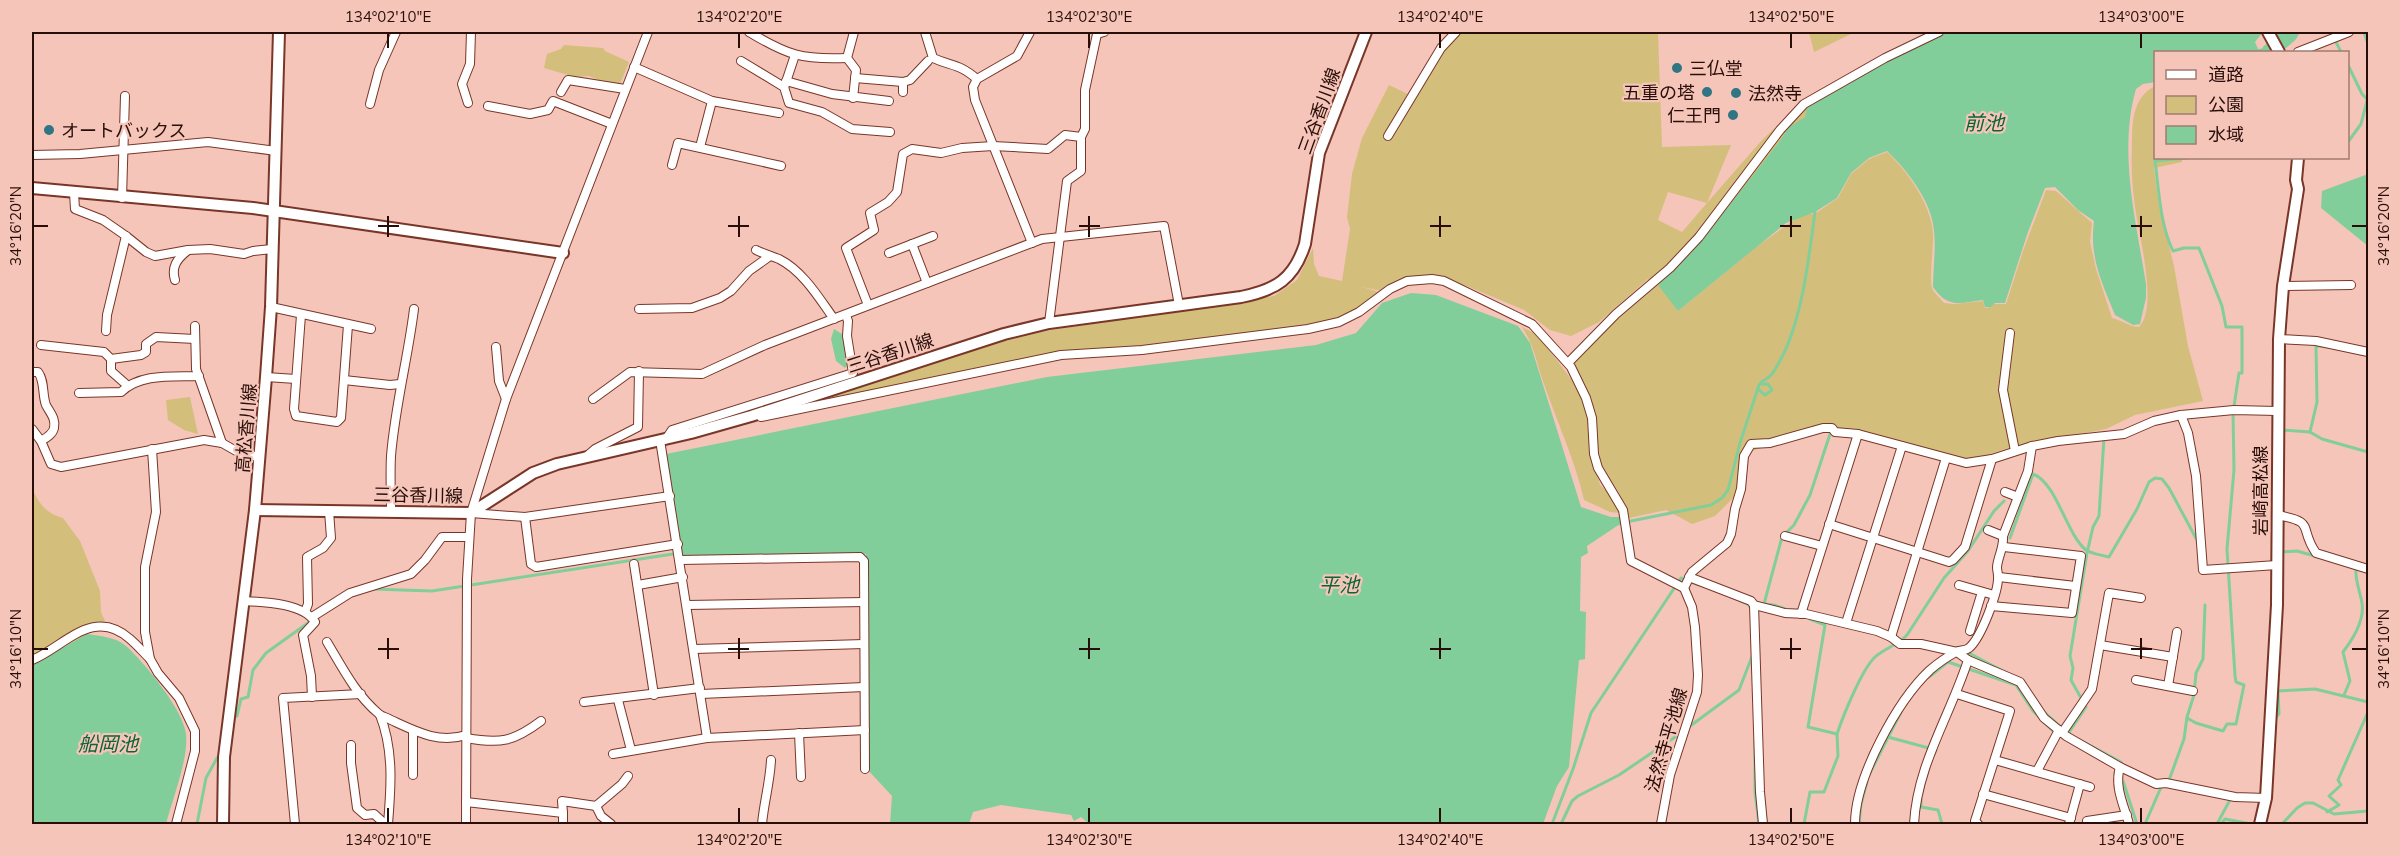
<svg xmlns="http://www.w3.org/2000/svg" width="2400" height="856" font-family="Mulish,'Noto Sans JP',sans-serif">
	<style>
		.green { fill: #d3bf7b; fill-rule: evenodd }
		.water { fill: #82ce9b }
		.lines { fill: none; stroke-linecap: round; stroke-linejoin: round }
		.stream { stroke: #82ce9b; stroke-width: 3 }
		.river { stroke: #82ce9b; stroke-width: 16 }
		.street-casing { stroke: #793628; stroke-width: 10 }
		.secondary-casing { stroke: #793628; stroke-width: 14 }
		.street { stroke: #fff; stroke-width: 8 }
		.secondary { stroke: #fff; stroke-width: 10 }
		.ticks { fill: none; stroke: #290d08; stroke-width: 2 }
		.poi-dot { fill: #2f7583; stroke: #f5c5b9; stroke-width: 2 }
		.labels { text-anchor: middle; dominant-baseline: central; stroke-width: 4.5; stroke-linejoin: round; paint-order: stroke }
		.poi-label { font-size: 18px; fill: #290d08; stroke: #f5c5b9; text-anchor: start }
		.street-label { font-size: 18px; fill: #290d08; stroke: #f5c5b9 }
		.water-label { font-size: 20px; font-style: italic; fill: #0a6436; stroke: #f5c5b9 }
		.neatline { fill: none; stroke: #290d08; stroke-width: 2 }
		.ticks-label { font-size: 15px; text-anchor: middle; fill: #290d08 }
	</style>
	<rect width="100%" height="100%" fill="#f5c5b9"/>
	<g class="green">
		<path d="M1454,32H1658L1662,147L1731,145L1707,203L1762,140L1802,102L1878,71L1789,151L1811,214L1816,213L1838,198L1851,174L1869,159L1887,152C1908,172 1930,203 1933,232C1934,246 1929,277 1932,288C1934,293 1941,299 1944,303L1954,304L1983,301L1985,308L1991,307L1994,304H2006L2023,251L2046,190L2056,191L2092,223L2090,242L2096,269L2112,318C2121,320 2131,327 2139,327C2159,307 2138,233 2135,206C2132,186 2131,166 2132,146C2132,123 2132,98 2155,86L2156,158H2182V162L2154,168L2159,206L2174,266L2188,346L2203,401L2135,415L2106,429L2011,447L1969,461L1880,435L1828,427L1749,452L1741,468L1737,494L1715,516L1692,524L1666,510L1629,518L1618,491L1602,469L1588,395L1570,353L1597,334L1654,288L1648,279L1599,322L1571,336L1550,330L1524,310L1467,286L1432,276H1417L1382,291L1362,287L1382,293L1339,321L1308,328L1142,348L1067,354L799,406L1013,336L1274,296L1297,280L1313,248L1314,264L1319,276L1342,281L1350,229L1347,217L1352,174L1362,138L1389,85L1414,97ZM1772,162L1794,220L1756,247L1678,311L1676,308ZM1668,192L1707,203L1682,232L1658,220Z"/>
		<polygon points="1809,32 1855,32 1814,52"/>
		<polygon points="564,45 603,48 605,51 629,62 620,84 606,83 589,76 575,77 544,68 547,54 561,49"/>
		<path d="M1522,327L1538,335L1580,391L1588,413L1589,440L1600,485L1615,498L1620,513L1610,512L1584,500C1575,460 1557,422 1544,384C1536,362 1535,347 1522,327Z"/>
		<polygon points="190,397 198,434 184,430 168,420 166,400"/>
		<path d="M32,489C40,504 45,513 63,518L80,541L100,591L101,612L105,621L101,625L92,627L87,634L32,665Z"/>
	</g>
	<g class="water">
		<path d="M1946,32H2263L2255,42L2258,49L2267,48L2269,52H2156L2155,82L2143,84L2136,89C2118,152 2136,221 2146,284V298L2140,324L2133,325L2115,315C2102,283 2089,257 2094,221L2078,210L2055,187L2045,188L2028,232L2005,303H1995L1991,307H1985L1983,300C1960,303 1948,309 1933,287C1933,269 1936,249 1934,231C1932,202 1908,171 1887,151L1869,158L1851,173L1837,198L1815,212L1786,223L1678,311L1658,285L1702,240L1779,142L1789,127L1805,117L1809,101Z"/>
		<polygon points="2368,174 2368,246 2321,208 2322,191"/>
		<polygon points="1411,293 1436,295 1518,326 1530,343 1581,507 1611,517 1622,517 1622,524 1617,526 1587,546 1588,553 1581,557 1580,611 1586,612 1585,659 1579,660 1569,767 1557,786 1543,824 1089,824 1081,817 1074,821 1071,815 1001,805 973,812 969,824 890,824 892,796 867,769 866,554 682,556 666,454 1047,377 1316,345 1356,333 1382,303"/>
		<polygon points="834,329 842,334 848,364 845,368 836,361 831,339"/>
		<path d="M87,634C100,636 116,637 126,646C144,662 184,711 186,734C189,757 172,801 166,824H32V665Z"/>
	</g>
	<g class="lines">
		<g class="stream">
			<polyline points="2364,32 2368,44"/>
			<polyline points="2335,40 2341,52"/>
			<polyline points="2348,65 2362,94 2368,100"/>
			<polyline points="2348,142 2361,124 2368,97"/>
			<path d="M2187,158L2155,161C2159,191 2160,224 2173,251L2184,248H2199L2222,306L2226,327H2242V373H2239L2233,413L2234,470L2227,549L2235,676L2236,682L2244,685L2236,724H2227L2223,731L2196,723L2187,718"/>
			<polyline points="1758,389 1765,395 1772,390 1768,384 1760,384"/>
			<polyline points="2282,430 2310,432 2322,439 2368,452"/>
			<polyline points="2310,432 2317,402 2316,346 2329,347"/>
			<path d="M1631,521L1711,505L1722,498L1728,490L1740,443L1759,385C1762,380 1764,381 1769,377C1775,372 1780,360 1784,353C1803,313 1809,256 1815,212"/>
			<path d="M2010,538L2033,474C2057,483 2066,534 2086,550C2092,554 2102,555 2109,557L2137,509L2149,482L2155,478L2162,479L2169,488L2198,542"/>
			<polyline points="2281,552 2297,551 2318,557"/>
			<polyline points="373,589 432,591 673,554"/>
			<polyline points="1741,601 1748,604 1752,610"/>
			<polyline points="1788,610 1774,605 1764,604 1782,537 1794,525 1810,495 1831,431"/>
			<polyline points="1965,651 2001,670"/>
			<polyline points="1929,677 1948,662 2016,685 2033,711 2052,730"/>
			<polyline points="2276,691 2315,689 2368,702"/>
			<path d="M2344,695L2350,681L2343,652C2353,639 2365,621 2362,603C2360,591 2355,581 2356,569"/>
			<polyline points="2043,711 2062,728"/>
			<polyline points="233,717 237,716 241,699 248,697 253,670 266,653 312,620"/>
			<polyline points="2275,718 2279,714 2278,691"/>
			<polyline points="1686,729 1739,690 1753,654"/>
			<path d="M1837,734C1843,716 1862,669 1875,657C1885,648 1898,645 1907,635L1944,578L1968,551L1994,511L2004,501"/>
			<polyline points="2068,734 2086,707 2071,680 2073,668 2070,656 2087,553 2093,527 2099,516 2104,438"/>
			<polyline points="1888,737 1936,750 1934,755"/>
			<polyline points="2078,739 2121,762"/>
			<polyline points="1755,740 1755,792 1759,824"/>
			<polyline points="1870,773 1901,712"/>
			<polyline points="2123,781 2137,824"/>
			<polyline points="2168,783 2184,739 2187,717 2194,695 2196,673 2203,659 2205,605"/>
			<polyline points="1921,799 1921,807 1938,810 1942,824"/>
			<polyline points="2327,812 2339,805 2329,796 2341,785 2338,780 2368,712"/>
			<polyline points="197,824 206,778 217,758"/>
			<polyline points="1552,824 1573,769 1591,713 1681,578 1699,585"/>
			<polyline points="1561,824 1572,801 1578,796 1619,775 1681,733"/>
			<polyline points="1786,824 1793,824"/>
			<polyline points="1804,824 1810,792 1824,792 1838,756 1837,734 1808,727 1825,625 1810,619"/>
			<polyline points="1859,824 1861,804 1867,782"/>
			<polyline points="2145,824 2162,785"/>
			<polyline points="2217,824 2231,798"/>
			<polyline points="2221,824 2225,819 2251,824"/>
			<polyline points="2282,824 2297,808 2305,803 2313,803 2334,814 2368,811"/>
		</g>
		<polyline class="river" points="2269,52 2289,35 2291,32"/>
		<defs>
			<g id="street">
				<path d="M749,32C787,55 802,60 847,58"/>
				<path d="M925,32L933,58C953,67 958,63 977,79"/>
				<polyline points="1030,32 1017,56 977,79 973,87 975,100 1032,243"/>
				<polyline points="2298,52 2349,32"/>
				<polyline points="741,61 784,87 789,103 822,112 852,129 890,132"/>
				<polyline points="634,67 712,101 779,113"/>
				<polyline points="855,78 903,82 910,80 928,61"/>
				<polyline points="786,81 832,94 889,101"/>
				<polyline points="785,85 795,55"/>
				<polyline points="561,92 568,80 625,89"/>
				<polyline points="903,92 903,82"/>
				<polyline points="853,98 856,70 847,58 854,32"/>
				<polyline points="468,103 462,84 470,64 471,32"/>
				<polyline points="370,104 379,70 396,32"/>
				<polyline points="488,106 530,114 548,110 553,101 612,124"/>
				<polyline points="1388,136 1441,48 1456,32"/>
				<polyline points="1081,137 1085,129 1085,90 1097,34 1104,32"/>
				<polyline points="700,147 712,101"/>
				<polyline points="32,155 80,154 208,142 276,151"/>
				<polyline points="672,165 678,143 781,166"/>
				<polyline points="74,193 75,209 103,220 126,236 146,252 155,256 188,250 210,249 244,254 253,251 272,249"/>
				<polyline points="122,198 125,96"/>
				<polyline points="912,244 927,283"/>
				<path d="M756,250C764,254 772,256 779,259C803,271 819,298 834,319"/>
				<polyline points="889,253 933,236"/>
				<path d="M175,280C171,267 177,259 187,251"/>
				<polyline points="2283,286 2351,285"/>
				<polyline points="868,305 846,248 874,230 870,213 888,202 897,192 903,154 912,149 941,153 962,148 993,146 1048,149 1065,135 1081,137 1081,171 1067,181 1049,323"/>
				<polyline points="271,307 371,329"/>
				<polyline points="639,309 692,308 720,298 731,291 749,271 770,256"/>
				<polyline points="301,315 294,409 296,416 337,422 341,418 348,325"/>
				<polyline points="195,326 196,369 222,443 245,456 260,456"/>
				<polyline points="106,331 107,315 126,236"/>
				<polyline points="2010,333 2003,390 2015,451"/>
				<polyline points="2279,339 2316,341 2368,352"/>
				<polyline points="41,345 104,352 111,359 111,371 128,386"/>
				<polyline points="496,347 499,381 506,399"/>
				<polyline points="111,359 141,355 146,352 146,344 156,337 195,339"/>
				<polyline points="1568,363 1616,314 1670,268 1699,237 1780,130 1804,104 1885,58 1939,32"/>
				<path d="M32,372H38C45,381 42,395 46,405C50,413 56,418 54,428C53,434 46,438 41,441"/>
				<polyline points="266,377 296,379"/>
				<polyline points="344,380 390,385 400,384"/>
				<path d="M79,393L121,392C141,373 172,377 199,376"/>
				<polyline points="593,399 630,372 702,374 765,345 1042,239 1164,226 1179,305"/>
				<polyline points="2181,415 2188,433 2196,476 2203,570 2277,565"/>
				<polyline points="761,417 1061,355 1142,350 1308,329 1339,322 1359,312 1390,289 1407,281 1432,279 1444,281 1532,324 1571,367 1586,398 1592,418 1594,454 1598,468 1623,510 1631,561 1684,588 1692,607 1695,627 1698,675 1697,692 1670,775 1661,824"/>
				<polyline points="32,429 41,441 51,464 61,467 204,440 222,443"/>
				<polyline points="666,439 672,430 853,373 847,336 848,321 846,315"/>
				<polyline points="660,440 707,738"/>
				<polyline points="152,449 156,512 145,567 145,632 150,659 158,673 179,698 195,731 195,751 176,824"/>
				<polyline points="587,456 595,449 638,427 639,371"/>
				<polyline points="2005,492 2018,497"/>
				<path d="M391,511C391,493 390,474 391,456C395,406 408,358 414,309"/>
				<polyline points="471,513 525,517 670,496"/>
				<path d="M2277,515C2317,522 2298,527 2316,553L2368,569"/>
				<polyline points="525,517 531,564 536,567 678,544"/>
				<polyline points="1829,524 1949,562 1953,560 1965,547 1992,459"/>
				<polyline points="1988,530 2003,536"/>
				<polyline points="1785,536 1822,546"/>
				<polyline points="680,560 860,557 864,561 865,769"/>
				<polyline points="634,564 654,695"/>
				<polyline points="1689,577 1751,601 1754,605 1785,613 1806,614 1877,631 1891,637 1900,644 1921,644 1957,652 1968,660 2020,682 2044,718 2066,736 2120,767 2156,784 2166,783 2235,797 2266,798"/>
				<polyline points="1999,577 2075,586"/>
				<polyline points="638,585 683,577"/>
				<polyline points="1959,585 1994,595"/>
				<polyline points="1684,588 1692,572 1727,543 1731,534 1735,509 1741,489 1744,456 1751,444 1770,443 1823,428 1832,428 1835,432 1858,434 1966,463 1992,459 2032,446 2058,441 2124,434 2154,421 2181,415 2234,410 2277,411"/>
				<path d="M244,601C264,602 303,603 315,622L303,635L311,676L312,697"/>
				<polyline points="687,605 864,602"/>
				<polyline points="1754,605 1760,792 1763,824"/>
				<polyline points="1991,606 2072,613 2081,556 2004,547"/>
				<polyline points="305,612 308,604 307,557 323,548 331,538 329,511"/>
				<polyline points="1801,614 1858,434"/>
				<polyline points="312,617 350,593 411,574 425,560 442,537 468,537"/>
				<polyline points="1846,623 1902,446"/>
				<polyline points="1970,631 1982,592"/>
				<polyline points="1891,637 1946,458"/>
				<path d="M327,642C342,667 356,695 379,714C382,717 387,717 391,720C415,731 439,744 466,735"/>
				<polyline points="2100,645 2173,657"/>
				<polyline points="694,649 864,644"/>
				<path d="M32,660C64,647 93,606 130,639C137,645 143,652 150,659"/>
				<polyline points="2136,680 2193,691"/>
				<polyline points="2168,686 2177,632"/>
				<polyline points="701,694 864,687"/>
				<polyline points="1957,694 2010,711 1975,821 1978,824"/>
				<polyline points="618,700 631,750"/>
				<polyline points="584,702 700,688"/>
				<path d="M380,715C394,750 391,788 388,824"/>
				<polyline points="413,732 413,775"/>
				<polyline points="799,733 801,777"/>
				<polyline points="2062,733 2092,689 2109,593 2141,598"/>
				<path d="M466,738C500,744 513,742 541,721"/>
				<polyline points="351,745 351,763 357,808 365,815 374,814 385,824"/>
				<polyline points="613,754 707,738 865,730"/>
				<polyline points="1995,760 2090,787"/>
				<path d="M2120,767C2114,787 2124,805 2129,824"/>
				<polyline points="2037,771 2059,730"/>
				<polyline points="1983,794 2071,818"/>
				<polyline points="466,802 563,813 563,824"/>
				<polyline points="596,806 601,816 611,824"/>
				<polyline points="563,813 562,801 596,806 622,784 628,776"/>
				<polyline points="2087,821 2127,815"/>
				<polyline points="295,824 283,698 361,694"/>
				<polyline points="466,824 467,579 471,513 506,399 648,32"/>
				<path d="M762,824C764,802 770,782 771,760"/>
				<path d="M1855,824C1855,778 1897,701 1930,670C1938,663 1947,657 1956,652C1960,650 1965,651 1969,648C1981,638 1999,591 1998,576C1998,572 1997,571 1997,567C1998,556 2004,548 2003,536L2028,471L2032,446"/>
				<path d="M1914,824C1917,765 1950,716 1968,660"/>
				<polyline points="2069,824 2080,784"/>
			</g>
			<g id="secondary">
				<polyline points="2268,32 2279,52"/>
				<polyline points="32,188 253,208 563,253"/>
				<path d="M255,510L471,513L533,473L557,464L691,433L751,416L1004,334L1049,323L1241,297C1276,290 1294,279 1305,244L1319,153L1366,32"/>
				<polyline points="223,824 224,757 255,510 266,377 271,307 279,32"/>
				<polyline points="2260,824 2266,798 2277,605 2279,339 2283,286 2298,189 2296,180 2298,158"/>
			</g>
		</defs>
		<use href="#street" class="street-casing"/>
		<use href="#secondary" class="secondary-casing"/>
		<use href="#street" class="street"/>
		<use href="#secondary" class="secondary"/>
	</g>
	<path class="ticks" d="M388,33V48M739,33V48M1089,33V48M1440,33V48M1791,33V48M2141,33V48M388,216V237M739,216V237M1089,216V237M1440,216V237M1791,216V237M2141,216V237M33,226H48M378,226H399M728,226H749M1079,226H1100M1430,226H1451M1780,226H1801M2131,226H2152M2352,226H2367M388,638V659M739,638V659M1089,638V659M1440,638V659M1791,638V659M2141,638V659M33,649H48M378,649H399M728,649H749M1079,649H1100M1430,649H1451M1780,649H1801M2131,649H2152M2352,649H2367M388,808V823M739,808V823M1089,808V823M1440,808V823M1791,808V823M2141,808V823"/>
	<g class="poi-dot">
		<circle cx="1677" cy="68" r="6"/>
		<circle cx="1707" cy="92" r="6"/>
		<circle cx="1736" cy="93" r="6"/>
		<circle cx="1733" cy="115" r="6"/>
		<circle cx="49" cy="130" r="6"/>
	</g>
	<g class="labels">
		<g class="poi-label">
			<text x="1689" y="68">三仏堂</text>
			<text x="1695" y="92" text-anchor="end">五重の塔</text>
			<text x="1748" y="93">法然寺</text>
			<text x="1721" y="115" text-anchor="end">仁王門</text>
			<text x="61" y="130">オートバックス</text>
		</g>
		<g class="street-label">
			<text transform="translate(1319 111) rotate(-70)">三谷香川線</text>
			<text transform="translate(890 353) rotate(-18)">三谷香川線</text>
			<text transform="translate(246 428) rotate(-85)">高松香川線</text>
			<text transform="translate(2260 491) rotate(-90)">岩崎高松線</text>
			<text transform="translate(418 495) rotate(1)">三谷香川線</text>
			<text transform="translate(1666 740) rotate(-74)">法然寺平池線</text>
		</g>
		<g class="water-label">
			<text x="1984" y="122">前池</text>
			<text x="1339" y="584">平池</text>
			<text x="108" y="743">船岡池</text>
		</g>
	</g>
	<rect width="2400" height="856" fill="none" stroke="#f5c5b9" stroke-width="66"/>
	<rect x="2154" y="51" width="195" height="108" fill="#f5c5b9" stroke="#a37b72" stroke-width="1.5"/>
	<rect x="2166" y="70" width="30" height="9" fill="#ffffff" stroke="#a37b72" stroke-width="1.5"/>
	<text x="2208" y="81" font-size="18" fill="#290d08">道路</text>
	<rect x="2166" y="96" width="30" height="18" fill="#d3bf7b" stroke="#a37b72" stroke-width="1.5"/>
	<text x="2208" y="111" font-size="18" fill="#290d08">公園</text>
	<rect x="2166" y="126" width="30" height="18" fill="#82ce9b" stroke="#a37b72" stroke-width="1.5"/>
	<text x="2208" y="141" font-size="18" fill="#290d08">水域</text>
	<rect x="33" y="33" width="2334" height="790" class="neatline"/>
	<g class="ticks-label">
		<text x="388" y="22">134°02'10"E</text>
		<text x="739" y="22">134°02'20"E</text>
		<text x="1089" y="22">134°02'30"E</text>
		<text x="1440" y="22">134°02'40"E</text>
		<text x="1791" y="22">134°02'50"E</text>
		<text x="2141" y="22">134°03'00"E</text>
		<text transform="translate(16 226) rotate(-90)" y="5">34°16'20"N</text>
		<text transform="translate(2384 226) rotate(-90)" y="5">34°16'20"N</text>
		<text transform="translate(16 649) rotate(-90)" y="5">34°16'10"N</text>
		<text transform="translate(2384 649) rotate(-90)" y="5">34°16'10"N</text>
		<text x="388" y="845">134°02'10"E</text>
		<text x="739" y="845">134°02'20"E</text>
		<text x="1089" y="845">134°02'30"E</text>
		<text x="1440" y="845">134°02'40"E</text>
		<text x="1791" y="845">134°02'50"E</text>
		<text x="2141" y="845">134°03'00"E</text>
	</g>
</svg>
